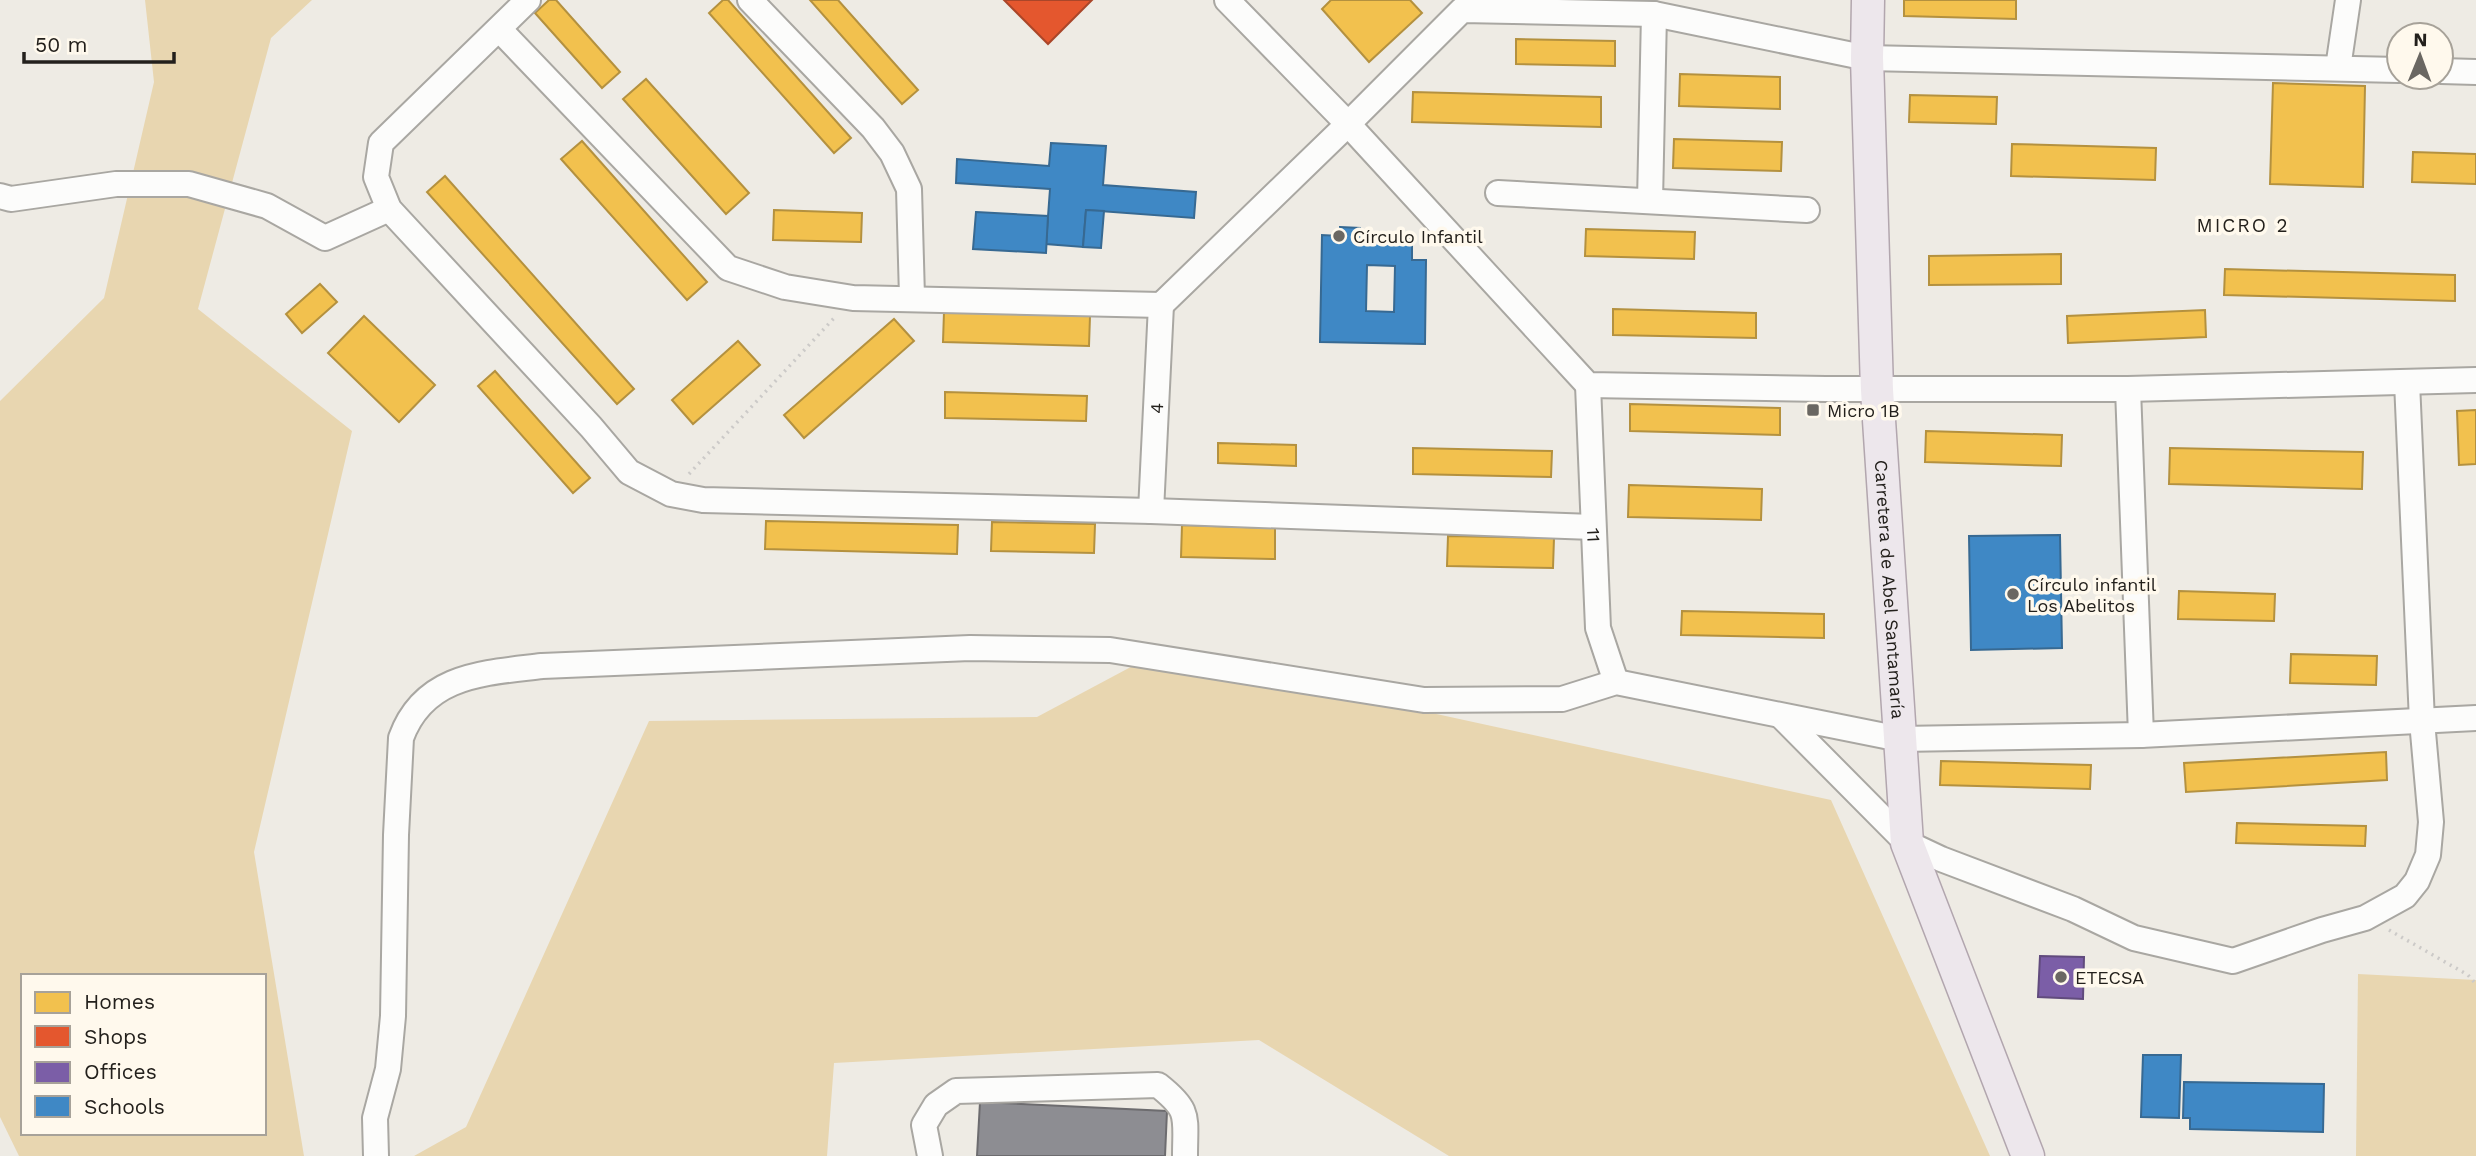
<svg xmlns="http://www.w3.org/2000/svg" width="2476" height="1156" font-family="'Work Sans',sans-serif">
	<style>
		.green { fill: #e8d6b0; fill-rule: evenodd }
		.homes { fill: #f2c14e; stroke: #b4913f; stroke-width: 2 }
		.shops { fill: #e4572e; stroke: #aa4629; stroke-width: 2 }
		.offices { fill: #7b5ea7; stroke: #614b7d; stroke-width: 2 }
		.schools { fill: #3f88c5; stroke: #376992; stroke-width: 2; fill-rule: evenodd }
		.industry { fill: #8d8d92; stroke: #6d6c6f; stroke-width: 2 }
		.lines { fill: none; stroke-linecap: round; stroke-linejoin: round }
		.minor-casing { stroke: #a9a7a2; stroke-width: 28 }
		.major-casing { stroke: #b2a6ae; stroke-width: 35 }
		.path { stroke: #cccac8; stroke-width: 3.5; stroke-dasharray: 2 5; stroke-linecap: butt }
		.minor { stroke: #fcfcfb; stroke-width: 24 }
		.major { stroke: #ede7ec; stroke-width: 32 }
		.poi-dot { fill: #6a6762; stroke: #fff9ed; stroke-width: 2.5 }
		.labels { text-anchor: middle; dominant-baseline: central; stroke-width: 7; stroke-linejoin: round; paint-order: stroke }
		.poi-label { font-size: 18px; fill: #23201c; stroke: #fff9ed; text-anchor: start }
		.street-label { font-size: 18px; fill: #23201c; stroke: #fff9ed }
		.neighbourhood-label { font-size: 19px; letter-spacing: 2px; fill: #23201c; stroke: #fff9ed }
	</style>
	<rect width="100%" height="100%" fill="#eeebe4"/>
	<g class="green">
		<path d="M145,0H312L271,38L198,309L352,431L254,852L304,1156H19L0,1117V401L104,298L154,82ZM23,976H264V1133H23Z"/>
		<polygon points="1157,653 1831,800 1990,1156 1449,1156 1259,1040 834,1063 827,1156 414,1156 466,1127 649,721 1037,717"/>
		<polygon points="2358,974 2476,980 2476,1156 2356,1156"/>
	</g>
	<g class="homes">
		<polygon points="549,0 556,0 620,72 602,88 535,13"/>
		<polygon points="723,0 728,0 851,138 834,153 709,13"/>
		<polygon points="810,0 838,0 918,90 902,104"/>
		<polygon points="1331,0 1410,0 1422,13 1369,62 1322,9"/>
		<polygon points="1904,0 2016,0 2016,19 1904,16"/>
		<polygon points="1516,39 1615,41 1615,66 1516,64"/>
		<polygon points="1680,74 1780,77 1780,109 1679,106"/>
		<polygon points="646,79 749,193 726,214 623,99"/>
		<polygon points="2273,83 2365,86 2363,187 2270,184"/>
		<polygon points="1413,92 1601,97 1601,127 1412,122"/>
		<polygon points="1910,95 1997,97 1996,124 1909,122"/>
		<polygon points="1674,139 1782,142 1781,171 1673,168"/>
		<polygon points="582,141 707,282 687,300 561,159"/>
		<polygon points="2012,144 2156,148 2155,180 2011,176"/>
		<polygon points="2413,152 2476,154 2476,184 2412,182"/>
		<polygon points="445,176 634,389 617,404 427,192"/>
		<polygon points="774,210 862,213 861,242 773,240"/>
		<polygon points="1586,229 1695,232 1694,259 1585,256"/>
		<polygon points="2061,254 2061,284 1929,285 1929,256"/>
		<polygon points="2225,269 2455,275 2455,301 2224,295"/>
		<polygon points="320,284 337,302 302,333 286,314"/>
		<polygon points="1613,309 1756,313 1756,338 1613,335"/>
		<polygon points="2205,310 2206,337 2068,343 2067,316"/>
		<polygon points="944,312 1090,316 1089,346 943,342"/>
		<polygon points="364,316 435,385 399,422 328,353"/>
		<polygon points="894,319 914,341 804,438 784,415"/>
		<polygon points="738,341 760,365 693,424 672,400"/>
		<polygon points="495,371 590,478 573,493 478,386"/>
		<polygon points="945,392 1087,396 1086,421 945,418"/>
		<polygon points="1630,404 1780,408 1780,435 1630,431"/>
		<polygon points="2476,410 2476,464 2459,465 2457,411"/>
		<polygon points="1926,431 2062,435 2061,466 1925,462"/>
		<polygon points="1218,443 1296,445 1296,466 1218,463"/>
		<polygon points="1413,448 1552,451 1551,477 1413,474"/>
		<polygon points="2170,448 2363,452 2362,489 2169,484"/>
		<polygon points="1629,485 1762,489 1761,520 1628,517"/>
		<polygon points="766,521 958,525 957,554 765,549"/>
		<polygon points="992,522 1095,524 1094,553 991,551"/>
		<polygon points="1182,525 1275,528 1275,559 1181,557"/>
		<polygon points="1448,536 1554,538 1553,568 1447,566"/>
		<polygon points="2179,591 2275,594 2274,621 2178,619"/>
		<polygon points="1682,611 1824,614 1824,638 1681,635"/>
		<polygon points="2291,654 2377,656 2376,685 2290,683"/>
		<polygon points="2386,752 2387,780 2186,792 2184,763"/>
		<polygon points="1941,761 2091,765 2090,789 1940,785"/>
		<polygon points="2237,823 2366,826 2365,846 2236,843"/>
	</g>
	<polygon class="shops" points="1004,0 1092,0 1048,44"/>
	<polygon class="offices" points="2040,956 2084,957 2083,999 2038,997"/>
	<g class="schools">
		<polygon points="1051,143 1106,146 1103,185 1196,192 1194,218 1086,210 1083,247 1046,244 1050,189 956,183 957,159 1049,166"/>
		<polygon points="1086,210 1104,211 1101,248 1083,247"/>
		<polygon points="976,212 1048,216 1046,253 973,249"/>
		<path d="M1340,227L1360,228V237L1412,238V260H1426L1425,344L1320,342L1322,235L1340,236ZM1367,265L1395,266L1394,312L1366,311Z"/>
		<polygon points="2060,535 2062,648 1971,650 1969,536"/>
		<polygon points="2143,1055 2181,1055 2179,1118 2141,1117"/>
		<polygon points="2184,1082 2324,1084 2323,1132 2190,1129 2190,1118 2183,1118"/>
	</g>
	<polygon class="industry" points="980,1102 1167,1111 1165,1156 977,1156"/>
	<g class="lines">
		<defs>
			<g id="minor">
				<polyline points="528,0 381,143 376,177 389,209 591,427 629,472 671,494 703,500 1151,511 1593,527"/>
				<polyline points="750,0 873,128 892,153 909,189 912,297"/>
				<polyline points="1227,0 1348,124 1588,385 1826,389 2128,389 2476,380"/>
				<polyline points="499,29 728,268 785,287 853,298 1161,305 1348,124 1462,10 1654,14 1867,58 2399,70"/>
				<polyline points="2338,68 2348,0"/>
				<polyline points="2441,71 2476,72"/>
				<polyline points="1498,193 1807,210"/>
				<polyline points="0,196 11,199 116,184 189,184 267,206 325,238 389,209"/>
				<polyline points="1650,201 1654,14"/>
				<path id="s1" d="M1588,385L1598,628L1616,682"/>
				<polyline points="2128,389 2141,735"/>
				<path id="s2" d="M1151,511L1161,305"/>
				<polyline points="1781,716 1907,843 1941,859 2073,909 2134,938 2233,961 2322,930 2365,918 2405,896 2417,881 2428,855 2431,822 2422,721 2407,382"/>
				<path d="M376,1156L375,1118L388,1069L393,1016L396,835L401,738C424,674 485,673 542,666L970,648L1110,650L1424,700L1562,699L1616,682L1900,739L2141,735L2476,718"/>
				<path d="M930,1156L924,1125L936,1105L956,1091L1158,1085C1191,1111 1185,1116 1185,1156"/>
			</g>
			<g id="major">
				<path id="s3" d="M1868,0L1867,58L1877,390L1907,843L2028,1156"/>
			</g>
		</defs>
		<use href="#minor" class="minor-casing"/>
		<use href="#major" class="major-casing"/>
		<g class="path">
			<polyline points="689,474 836,316"/>
			<polyline points="2389,930 2468,975 2476,984"/>
		</g>
		<use href="#minor" class="minor"/>
		<use href="#major" class="major"/>
	</g>
	<g class="poi-dot">
		<circle cx="1339" cy="236" r="7"/>
		<rect x="1806" y="403" width="14" height="14" rx="3.5"/>
		<circle cx="2013" cy="594" r="7"/>
		<circle cx="2061" cy="977" r="7"/>
	</g>
	<g class="labels">
		<g class="poi-label">
			<text x="1353" y="236">Círculo Infantil</text>
			<text x="1827" y="410">Micro 1B</text>
			<text x="2027" y="584">Círculo infantil<tspan x="2027" dy="21">Los Abelitos</tspan></text>
			<text x="2075" y="977">ETECSA</text>
		</g>
		<g class="street-label">
			<text stroke="none"><textPath href="#s2" startOffset="103">4</textPath></text>
			<text stroke="none"><textPath href="#s1" startOffset="150">11</textPath></text>
			<text stroke="none"><textPath href="#s3" startOffset="590">Carretera de Abel Santamaría</textPath></text>
		</g>
		<g class="neighbourhood-label">
			<text x="2243" y="225">MICRO 2</text>
		</g>
	</g>
	<rect x="21" y="974" width="245" height="161" fill="#fff9ed" stroke="#a7a299" stroke-width="2"/>
	<rect x="35" y="992" width="35" height="21" fill="#f2c14e" stroke="#a7a299" stroke-width="2"/>
	<text x="84" y="1009" font-size="21" fill="#23201c">Homes</text>
	<rect x="35" y="1026" width="35" height="21" fill="#e4572e" stroke="#a7a299" stroke-width="2"/>
	<text x="84" y="1044" font-size="21" fill="#23201c">Shops</text>
	<rect x="35" y="1062" width="35" height="21" fill="#7b5ea7" stroke="#a7a299" stroke-width="2"/>
	<text x="84" y="1079" font-size="21" fill="#23201c">Offices</text>
	<rect x="35" y="1096" width="35" height="21" fill="#3f88c5" stroke="#a7a299" stroke-width="2"/>
	<text x="84" y="1114" font-size="21" fill="#23201c">Schools</text>
	<g transform="translate(2420 56) rotate(1)"><circle r="33" fill="#fff9ed" stroke="#a7a299" stroke-width="2"/>
	<path d="M0-5L12 26L0 18L-12 26Z" fill="#6a6762"/>
	<text y="-10" font-size="19" font-weight="bold" text-anchor="middle" fill="#23201c">N</text>
	</g>
	<path d="M24 52v10h150v-10" fill="none" stroke="#23201c" stroke-width="3.5"/>
	<text x="35" y="52" font-size="21" fill="#23201c" stroke="#fff9ed" stroke-width="5" paint-order="stroke">50 m</text>
</svg>
